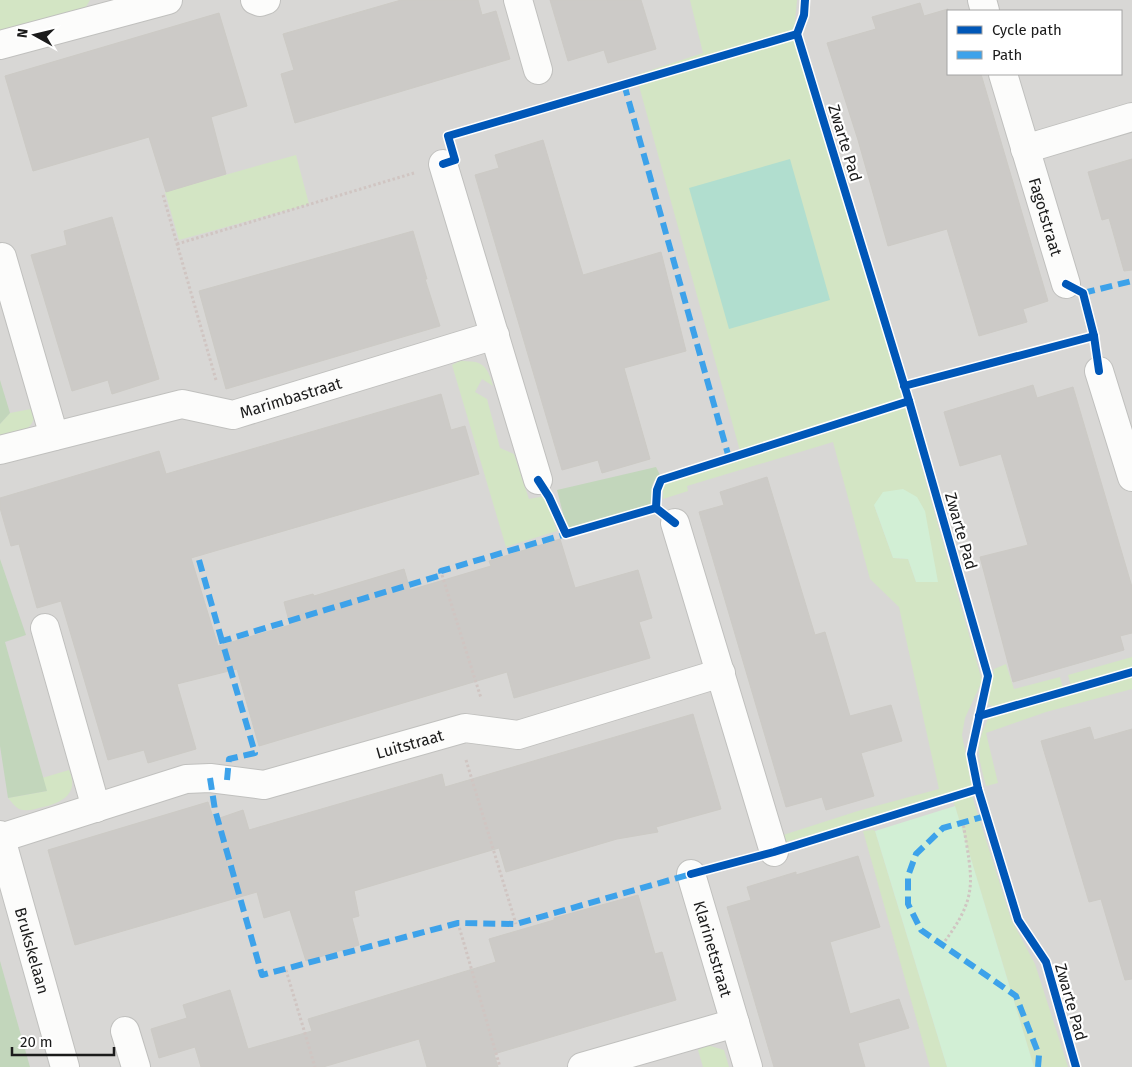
<svg xmlns="http://www.w3.org/2000/svg" width="1132" height="1067" font-family="'Fira Sans',sans-serif">
	<style>
		.residential { fill: #d8d7d5; fill-rule: evenodd }
		.grass { fill: #d3e5c4; fill-rule: evenodd }
		.forest { fill: #c2d6bb }
		.park { fill: #d2efd5 }
		.pitch { fill: #b1decf }
		.building { fill: #cccac7; stroke: #cccac5 }
		.lines { fill: none; stroke-linecap: round; stroke-linejoin: round }
		.minor-casing { stroke: #c0c0be; stroke-width: 30 }
		.path { stroke: #d0c5c2; stroke-width: 3; stroke-dasharray: 2.5 2.5; stroke-linecap: butt }
		.minor { stroke: #fcfcfb; stroke-width: 28 }
		.quiet { stroke: #3da2ea; stroke-width: 6; stroke-dasharray: 12 6; stroke-linecap: butt }
		.cycleway-casing { stroke: #fff; stroke-width: 11 }
		.cycleway { stroke: #0057b8; stroke-width: 8 }
		.labels { text-anchor: middle; dominant-baseline: central; stroke-width: 4.5; stroke-linejoin: round; paint-order: stroke }
		.street-label { font-size: 16px; fill: #1b1b1b; stroke: #fff }
	</style>
	<rect width="100%" height="100%" fill="#e9e8e4"/>
	<path class="residential" d="M0,0H1132V1067H0ZM948,11H1121V74H948Z"/>
	<g class="grass">
		<polygon points="0,0 90,0 86,7 74,13 0,37"/>
		<path d="M690,0H797L794,32L900,390L982,681L965,718L962,735L972,788L779,844L777,837L861,810L939,789L899,607L870,579L833,442L687,486L688,491L663,499V486L670,480L830,432L828,424L740,451L636,75L703,53ZM874,505L938,582H916L908,559L893,558Z"/>
		<polygon points="296,155 309,204 179,240 165,192"/>
		<path d="M460,361C482,361 487,364 493,386L482,379L475,392L487,399L500,448L514,454L529,499L545,496L557,531L506,547L452,365Z"/>
		<path d="M36,408C34,432 20,433 0,442V424L10,413Z"/>
		<polygon points="1132,657 1132,668 1071,686 1068,675"/>
		<polygon points="1006,664 1014,689 1060,677 1063,688 996,708 988,704 994,669"/>
		<path d="M1132,677V689L1046,712L986,733L998,783L986,786C978,754 974,748 989,717Z"/>
		<path d="M69,770C80,793 62,803 43,807C35,809 27,812 19,809C15,807 11,801 8,798L47,791L42,778Z"/>
		<polygon points="972,796 1011,919 1035,964 1068,1067 1034,1067 953,800"/>
		<polygon points="873,830 875,831 947,1067 930,1067 863,831"/>
		<polygon points="707,1045 724,1050 729,1067 703,1067 698,1050"/>
	</g>
	<g class="forest">
		<polygon points="0,380 10,413 0,424"/>
		<path d="M656,467L660,475C649,483 652,492 653,504L567,529L557,490Z"/>
		<polygon points="0,559 26,635 5,642 47,791 8,798 0,746"/>
		<polygon points="0,961 30,1067 0,1067"/>
	</g>
	<g class="park">
		<polygon points="903,489 917,497 925,511 938,582 916,582 908,559 893,558 874,505 883,492"/>
		<polygon points="955,806 1034,1067 947,1067 875,831"/>
	</g>
	<polygon class="pitch" points="790,159 830,300 729,329 689,188"/>
	<g class="building">
		<polygon points="401,0 478,0 482,15 496,11 510,59 295,123 281,74 294,70 283,34"/>
		<polygon points="550,0 641,0 656,49 608,63 604,50 568,61"/>
		<polygon points="920,3 924,16 948,9 948,74 981,74 1048,301 1023,309 1027,322 979,336 947,229 888,246 858,140 827,43 876,29 872,17"/>
		<polygon points="219,13 247,106 211,117 226,174 166,192 149,137 33,171 5,76"/>
		<polygon points="543,140 583,275 661,252 686,351 624,368 650,459 602,473 598,460 562,470 475,175 499,168 495,155"/>
		<polygon points="1132,159 1132,270 1124,271 1109,218 1102,220 1088,172"/>
		<polygon points="112,217 159,379 112,394 108,380 72,391 31,255 67,245 64,231"/>
		<polygon points="413,231 427,279 425,279 440,326 226,389 199,291"/>
		<polygon points="1033,385 1037,398 1073,387 1132,587 1132,633 1120,636 1124,650 1013,682 980,557 1028,545 1001,454 960,466 944,412"/>
		<polygon points="441,394 451,430 465,426 479,474 191,558 218,646 290,625 284,602 313,594 314,596 404,569 410,590 491,566 489,561 560,539 575,588 638,570 652,618 639,622 650,658 514,698 507,672 259,746 237,669 177,684 196,749 148,763 144,750 108,760 61,601 37,608 19,544 11,546 0,508 0,498 159,451 166,474"/>
		<polygon points="767,477 815,635 825,632 850,716 891,705 902,741 861,753 874,796 826,810 822,797 786,807 699,512 724,505 720,492"/>
		<polygon points="693,714 721,809 656,827 658,832 617,839 506,872 499,848 354,891 359,916 352,918 359,945 306,961 290,910 264,918 257,892 75,945 48,850 208,802 214,820 243,810 249,830 442,774 445,787"/>
		<polygon points="1090,727 1094,740 1132,729 1132,979 1125,980 1101,899 1089,902 1041,741"/>
		<polygon points="858,856 880,927 830,942 850,1014 899,999 909,1028 858,1043 865,1067 774,1067 727,907 751,900 747,887 796,872 796,875"/>
		<polygon points="638,895 655,954 662,952 676,1000 494,1054 498,1067 427,1067 419,1039 323,1067 201,1067 195,1047 159,1058 151,1029 187,1018 183,1005 230,990 248,1049 312,1031 308,1019 496,962 489,939 554,920 554,918"/>
	</g>
	<g class="lines">
		<defs>
			<g id="minor">
				<polyline points="255,0 260,2 266,0"/>
				<polyline points="518,0 538,70"/>
				<polyline points="982,0 985,11"/>
				<polyline points="0,45 168,0"/>
				<path id="s1" d="M1003,74L1066,284"/>
				<polyline points="1025,149 1132,117"/>
				<polyline points="443,164 538,480"/>
				<polyline points="2,257 54,436"/>
				<polyline points="1099,371 1132,477"/>
				<path id="s2" d="M0,450L182,404L233,415L495,335"/>
				<polyline points="675,523 774,852"/>
				<polyline points="45,628 96,808"/>
				<path id="s3" d="M0,835L65,1067"/>
				<path id="s4" d="M1,838L186,779L210,778L264,785L465,728L518,735L721,673"/>
				<path id="s5" d="M691,874L748,1067"/>
				<polyline points="125,1031 136,1067"/>
				<polyline points="582,1067 735,1023"/>
			</g>
		</defs>
		<use href="#minor" class="minor-casing"/>
		<g class="path">
			<polyline points="163,195 216,380"/>
			<polyline points="177,244 414,173"/>
			<polyline points="442,575 481,698"/>
			<polyline points="466,760 516,924"/>
			<polyline points="458,923 500,1067"/>
			<path d="M942,945C980,895 972,881 963,822"/>
			<polyline points="286,970 315,1067"/>
		</g>
		<use href="#minor" class="minor"/>
		<g class="quiet">
			<polyline points="624,84 729,458"/>
			<polyline points="1083,293 1132,281"/>
			<polyline points="199,560 222,641"/>
			<polyline points="210,778 215,810 262,975 458,923 516,924 691,874"/>
			<polyline points="227,780 229,759 255,753 222,641 442,575 441,571 566,534"/>
			<polyline points="986,816 943,828 916,854 908,876 908,904 921,930 1016,996 1039,1055 1038,1067"/>
		</g>
		<defs>
			<g id="cycleway">
				<polyline points="805,0 804,15 797,34 909,401 988,676 971,754 978,789 1018,920 1046,962 1076,1067"/>
				<polyline points="443,164 455,160 448,136 797,34"/>
				<polyline points="1066,284 1083,293 1094,336 1099,371"/>
				<polyline points="904,386 1094,336"/>
				<polyline points="538,480 549,497 566,534 656,508"/>
				<polyline points="675,523 656,508 657,490 661,480 909,401"/>
				<polyline points="979,716 1132,672"/>
				<polyline points="691,874 774,852 978,789"/>
			</g>
		</defs>
		<use href="#cycleway" class="cycleway-casing"/>
		<use href="#cycleway" class="cycleway"/>
	</g>
	<g class="labels">
		<g class="street-label">
			<text transform="translate(845 143) rotate(73)">Zwarte Pad</text>
			<text stroke="none"><textPath href="#s1" startOffset="149">Fagotstraat</textPath></text>
			<text stroke="none"><textPath href="#s2" startOffset="300">Marimbastraat</textPath></text>
			<text transform="translate(961 531) rotate(74)">Zwarte Pad</text>
			<text stroke="none"><textPath href="#s4" startOffset="424">Luitstraat</textPath></text>
			<text stroke="none"><textPath href="#s5" startOffset="78">Klarinetstraat</textPath></text>
			<text stroke="none"><textPath href="#s3" startOffset="120">Brukskelaan</textPath></text>
			<text transform="translate(1071 1002) rotate(74)">Zwarte Pad</text>
		</g>
	</g>
	<rect x="947" y="10" width="175" height="65" fill="#ffffff" stroke="#a4a4a4"/>
	<rect x="957" y="26" width="25" height="8" fill="#0057b8" stroke="#a4a4a4"/>
	<text x="992" y="35" font-size="15" fill="#1b1b1b">Cycle path</text>
	<rect x="957" y="51" width="25" height="8" fill="#3da2ea" stroke="#a4a4a4"/>
	<text x="992" y="60" font-size="15" fill="#1b1b1b">Path</text>
	<g transform="translate(35 35) rotate(278)" stroke="#ffffff" stroke-width="4" paint-order="stroke">
	<path d="M0-4L9 19L0 12L-9 19Z" fill="#1b1b1b"/>
	<text y="-8" font-size="14" font-weight="bold" text-anchor="middle" fill="#1b1b1b">N</text>
	</g>
	<path d="M12 1047v8h102v-8" fill="none" stroke="#1b1b1b" stroke-width="2.5"/>
	<text x="20" y="1047" font-size="15" fill="#1b1b1b" stroke="#ffffff" stroke-width="4" paint-order="stroke">20 m</text>
</svg>
